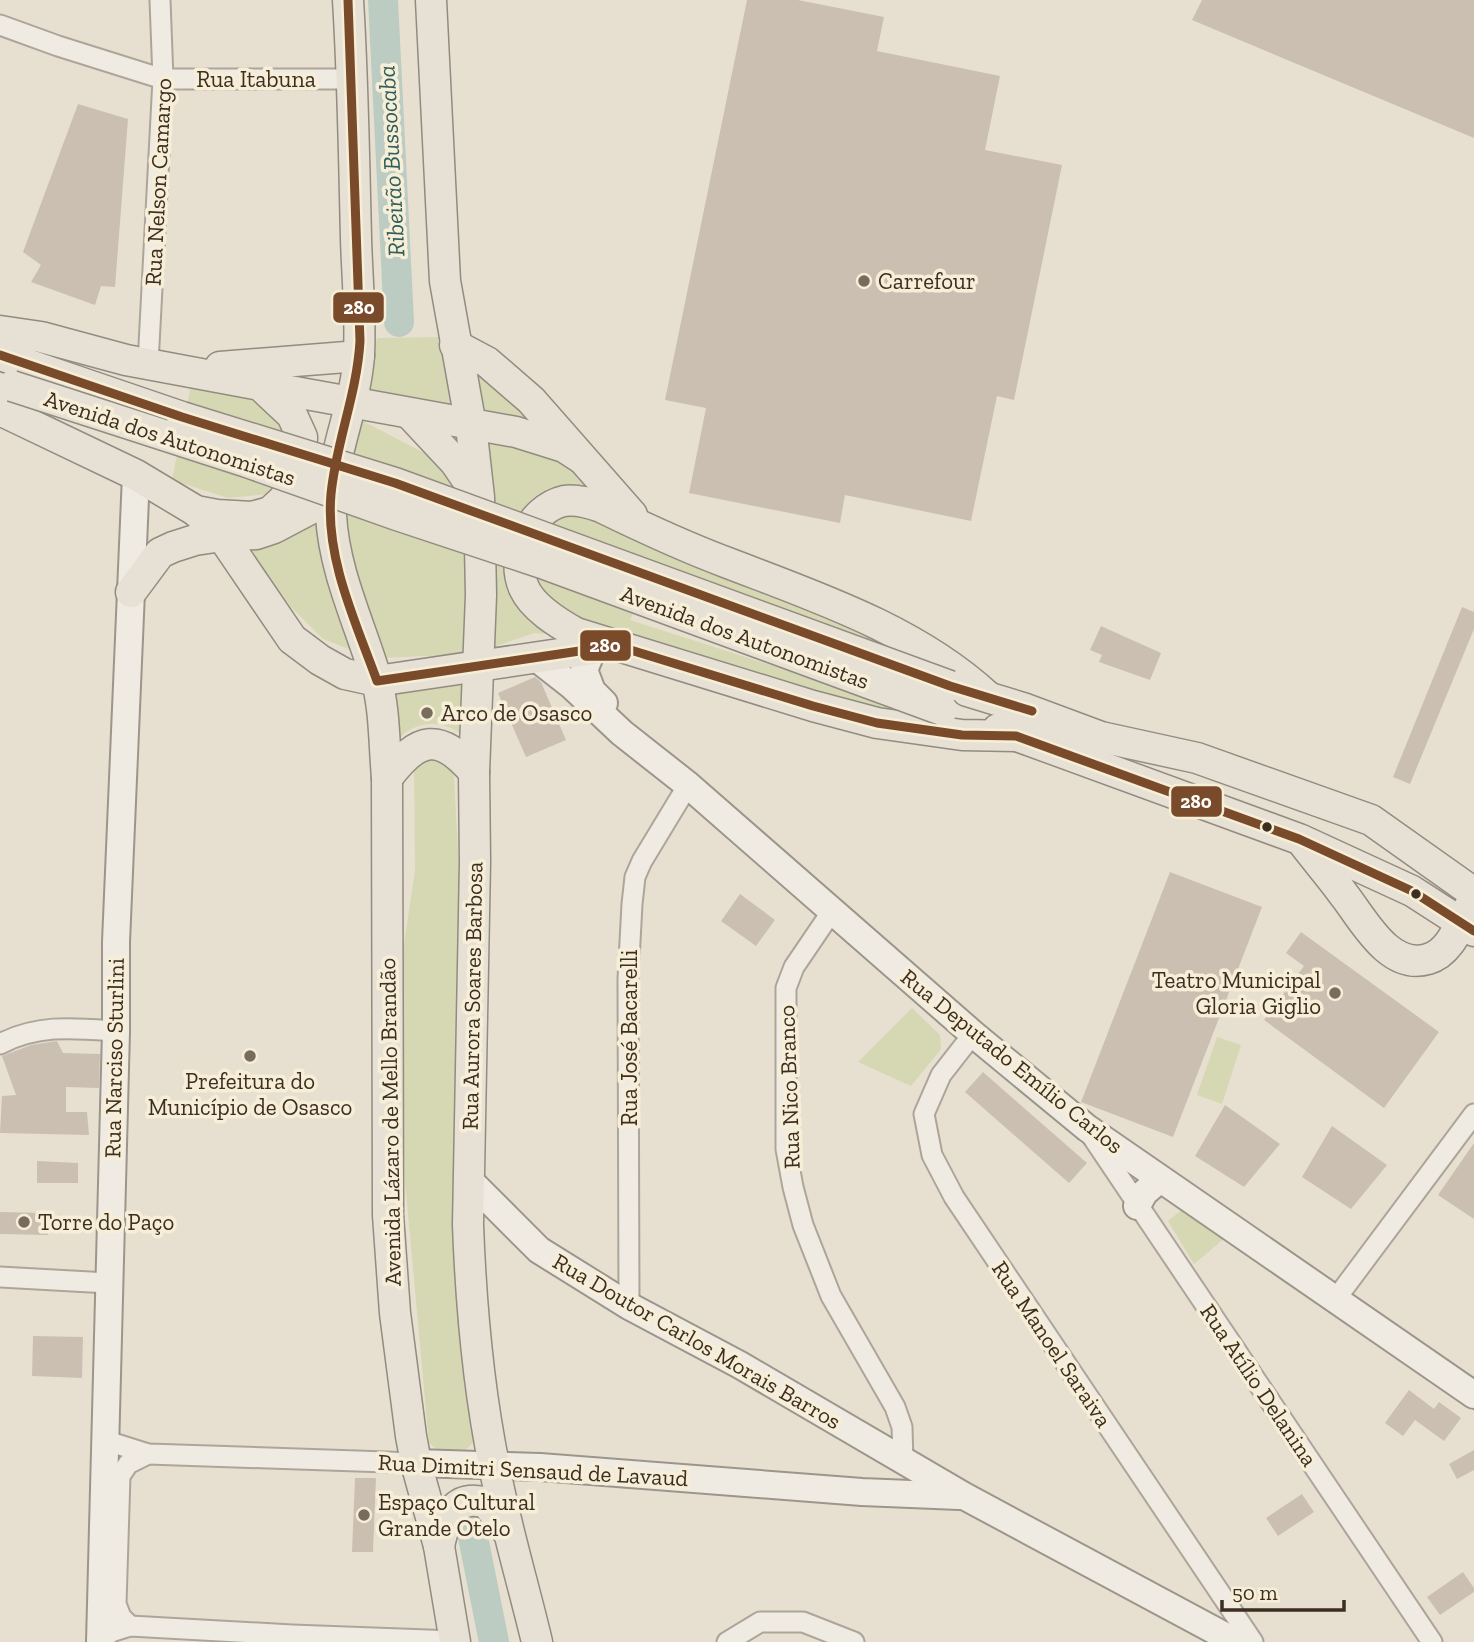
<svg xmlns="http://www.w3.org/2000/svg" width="1474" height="1642" font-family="'Zilla Slab',serif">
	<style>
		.green { fill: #d6d7b3 }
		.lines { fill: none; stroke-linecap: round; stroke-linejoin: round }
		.river { stroke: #bcccc2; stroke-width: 30 }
		.building { fill: #cbbfb2 }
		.street-casing { stroke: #ada599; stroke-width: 23 }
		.secondary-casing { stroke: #9c958a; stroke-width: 30 }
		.primary-casing { stroke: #928b80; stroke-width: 33 }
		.street { stroke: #efebe3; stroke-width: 19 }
		.secondary { stroke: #efebe3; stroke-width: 26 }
		.primary { stroke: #e6e1d4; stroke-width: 30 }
		.primary-bridge-casing { stroke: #928b80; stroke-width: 33; stroke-linecap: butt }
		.primary-bridge { stroke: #e6e1d4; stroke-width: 30 }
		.bus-1-casing { stroke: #f7eed8; stroke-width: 14 }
		.bus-1 { stroke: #7a4b2a; stroke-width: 9 }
		.poi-dot { fill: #786c5e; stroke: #f7eed8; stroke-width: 2.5 }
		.bus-dot { fill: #3d2e20; stroke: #f7eed8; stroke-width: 2.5 }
		.labels { text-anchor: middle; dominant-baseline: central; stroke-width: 7; stroke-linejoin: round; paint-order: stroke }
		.street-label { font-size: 23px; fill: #3d2e20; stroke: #f7eed8 }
		.poi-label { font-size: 23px; fill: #3d2e20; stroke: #f7eed8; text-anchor: start }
		.water-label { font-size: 24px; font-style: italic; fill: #2f5d5a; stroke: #f7eed8 }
		.line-badge { stroke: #f7eed8; stroke-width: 2.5 }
		.badge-label { font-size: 19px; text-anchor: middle; font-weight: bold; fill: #fff }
	</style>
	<rect width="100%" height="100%" fill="#e7e0d1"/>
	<g class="green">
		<polygon points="445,337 457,412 362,394 377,338"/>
		<polygon points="468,361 548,428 479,415"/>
		<polygon points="192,380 257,392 281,419 289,439 290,471 270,494 228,498 172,480"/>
		<polygon points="357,418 436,459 470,499 469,654 382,658 344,539 337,491"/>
		<path d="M483,436L552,449L588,485C528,483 527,502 506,552L556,635L534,633L488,649L495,498Z"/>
		<polygon points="571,505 897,643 893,647 652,572 630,620 898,706 897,713 582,625 531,583 541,523"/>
		<polygon points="314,520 357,652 323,639 290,606 249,550 259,539"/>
		<path d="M473,671L469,739C450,724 429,718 406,732C401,735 397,745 394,750L390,686Z"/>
		<polygon points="414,758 453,759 462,925 477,1439 462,1453 444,1455 429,1443 405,1181 403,951 415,870"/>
		<polygon points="912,1008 940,1035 941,1049 911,1086 858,1062"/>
		<polygon points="1217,1037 1241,1045 1222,1104 1197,1095"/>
		<polygon points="1184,1208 1226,1237 1194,1264 1168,1221"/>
	</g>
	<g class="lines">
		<g class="river">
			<polyline points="383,0 399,322"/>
			<polyline points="470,1522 494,1642"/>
		</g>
	</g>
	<g class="building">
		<polygon points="747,0 798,0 884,17 877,51 1000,76 985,150 1062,165 1014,400 997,396 971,521 845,495 840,523 689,493 706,408 665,400"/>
		<polygon points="1202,0 1474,0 1474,138 1192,20"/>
		<polygon points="78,104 128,119 115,287 101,286 95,305 31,282 41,265 23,252"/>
		<polygon points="1462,607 1474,612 1474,629 1410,784 1393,777"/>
		<polygon points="1101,626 1161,653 1150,680 1099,662 1102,655 1090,650"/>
		<polygon points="535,677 541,682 566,740 526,757 498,693"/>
		<polygon points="1170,872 1262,907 1173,1137 1081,1102"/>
		<polygon points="740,894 775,920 756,946 721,921"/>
		<polygon points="1301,932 1439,1032 1384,1108 1264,1020 1304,966 1286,953"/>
		<polygon points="57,1041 63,1053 100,1054 99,1088 66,1087 66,1112 87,1112 89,1135 0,1133 2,1096 16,1095 2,1056 31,1045"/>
		<polygon points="983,1072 1087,1163 1069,1183 965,1092"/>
		<polygon points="1225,1105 1280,1144 1244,1187 1195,1156"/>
		<polygon points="1332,1126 1387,1165 1351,1209 1302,1177"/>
		<polygon points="1474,1143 1474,1219 1438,1195"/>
		<polygon points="37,1161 78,1163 78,1183 37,1183"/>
		<polygon points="0,1212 49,1213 48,1235 0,1234"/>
		<polygon points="33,1336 83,1337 82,1378 32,1376"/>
		<polygon points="1409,1390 1434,1409 1439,1402 1461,1418 1444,1441 1415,1420 1403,1436 1385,1423"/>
		<polygon points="1474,1450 1474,1470 1457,1479 1449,1464"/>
		<polygon points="355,1478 376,1478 373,1552 352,1552"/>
		<polygon points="1302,1494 1314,1512 1278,1536 1266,1518"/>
		<polygon points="1463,1572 1474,1588 1474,1592 1440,1615 1427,1597"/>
	</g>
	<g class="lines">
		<defs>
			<g id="street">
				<polyline points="0,25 58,46 163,79 353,79"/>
				<polyline points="148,364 163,79 160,0"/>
				<polyline points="832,911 794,967 786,988 786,1149 793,1187 803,1225 831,1296 895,1407 902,1427 903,1462"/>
				<polyline points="973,1034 941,1075 924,1114 932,1155 954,1197 1253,1642"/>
				<path d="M0,1044C38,1024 74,1028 116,1031"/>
				<polyline points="1091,1135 1432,1642"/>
				<polyline points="0,1277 108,1283"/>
				<polyline points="1335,1300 1474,1114"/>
				<polyline points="629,1306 628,979 632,904 635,877 642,861 688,785"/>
				<polyline points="104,1440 148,1454 416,1463"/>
				<polyline points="130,1626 121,1617 116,1604 120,1476 128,1464 148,1454"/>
				<polyline points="100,1642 111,1632 130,1626 292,1635 455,1641"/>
				<polyline points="727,1642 760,1622 803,1622 854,1642"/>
			</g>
			<g id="secondary">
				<polyline points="593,649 584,670 592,691 604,703"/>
				<polyline points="535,657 572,686 622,733 688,785 973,1034 1087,1128 1474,1395"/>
				<polyline points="469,1180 539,1250 629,1306 740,1365 964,1496 1236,1642"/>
				<polyline points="1137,1206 1144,1193 1160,1179"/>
				<polyline points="416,1463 540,1467 862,1492 959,1496"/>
				<polyline points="100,1642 116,1031 116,942 136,475"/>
			</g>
			<g id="primary">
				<path d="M348,0C353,79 354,158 356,238C357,276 361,316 359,354C356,408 328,460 331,515C334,572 360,624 376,678C385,709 384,745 387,778L388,1215L395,1313L411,1436L416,1463L439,1546L455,1642"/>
				<path d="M431,0L445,281L471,426L479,497L481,595L474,772L475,862L468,1225C471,1305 478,1386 494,1465C505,1524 523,1583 537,1642"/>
				<polyline points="0,331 41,337 126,360 260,385 292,415 302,437 301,476 283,500 270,512 252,517 217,515 196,511 136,475 0,410"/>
				<polyline points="455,345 487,362 531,400 632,515"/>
				<polyline points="0,355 182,417"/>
				<polyline points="220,367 359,356"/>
				<polyline points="262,386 516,432 564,447 581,458"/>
				<polyline points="411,415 455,462 477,494"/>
				<polyline points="196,511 222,536 292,639 320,660 345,674 377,681 593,649 607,645"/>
				<polyline points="131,592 160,553 173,547 195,540 222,536 256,534 274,528 331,498"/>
				<polyline points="967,691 1023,708 1101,737 1197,758 1371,820 1474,893"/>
				<path d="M987,696C915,630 819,598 728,563C685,547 642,527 601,507C590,503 577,499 564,501C529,509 510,556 524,588C533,608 558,623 576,633L813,706L877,723L962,735L1016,736"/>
				<polyline points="998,729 1299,839 1412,891 1474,931"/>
				<path d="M387,778C419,736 439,732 474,772"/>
				<path d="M1304,844C1317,861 1331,877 1344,895C1363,919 1389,971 1428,959C1450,953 1460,924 1470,906"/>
				<path d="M439,1546C445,1518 454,1493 487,1503L507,1531"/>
			</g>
		</defs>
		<use href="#street" class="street-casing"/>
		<use href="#secondary" class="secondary-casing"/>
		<use href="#primary" class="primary-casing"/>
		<use href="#street" class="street"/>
		<use href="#secondary" class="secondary"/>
		<use href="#primary" class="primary"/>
		<defs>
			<g id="primary-bridge">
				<polyline points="12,386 247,462 397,515 542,563 942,710"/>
				<polyline points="182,417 395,483 950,686"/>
			</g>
		</defs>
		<use href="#primary-bridge" class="primary-bridge-casing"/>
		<use href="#primary-bridge" class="primary-bridge"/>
		<defs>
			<g id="bus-1">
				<path d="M348,0L360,341C357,394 336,442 331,494C325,558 356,623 377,681L593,649L611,644L813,706L877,723L962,735L1016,736L1299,839L1412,891L1474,931"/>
				<polyline points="0,355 182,417 395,483 950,686 1032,711"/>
			</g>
		</defs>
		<use href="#bus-1" class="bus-1-casing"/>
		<use href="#bus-1" class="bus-1"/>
	</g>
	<g class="poi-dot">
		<circle cx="864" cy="281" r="7"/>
		<circle cx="427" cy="713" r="7"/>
		<circle cx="1335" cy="993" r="7"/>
		<circle cx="250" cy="1056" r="7"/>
		<circle cx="24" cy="1222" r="7"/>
		<circle cx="364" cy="1515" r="7"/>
	</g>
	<g class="bus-dot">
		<circle cx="1267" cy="827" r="6"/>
		<circle cx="1416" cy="894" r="6"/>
	</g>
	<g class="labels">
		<g class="street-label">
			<text x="256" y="79">Rua Itabuna</text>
			<text transform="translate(158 182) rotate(-87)">Rua Nelson Camargo</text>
			<text transform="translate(170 438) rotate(18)">Avenida dos Autonomistas</text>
			<text transform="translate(745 637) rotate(20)">Avenida dos Autonomistas</text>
			<text transform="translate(472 996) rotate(-89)">Rua Aurora Soares Barbosa</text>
			<text transform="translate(629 1038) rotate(-90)">Rua José Bacarelli</text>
			<text transform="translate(114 1058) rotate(-89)">Rua Narciso Sturlini</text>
			<text transform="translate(1012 1061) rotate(39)">Rua Deputado Emílio Carlos</text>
			<text transform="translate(789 1087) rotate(-92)">Rua Nico Branco</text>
			<text transform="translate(390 1122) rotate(-91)">Avenida Lázaro de Mello Brandão</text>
			<text transform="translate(697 1341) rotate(30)">Rua Doutor Carlos Morais Barros</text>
			<text transform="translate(1052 1344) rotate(56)">Rua Manoel Saraiva</text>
			<text transform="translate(1259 1385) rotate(56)">Rua Atílio Delanina</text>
			<text transform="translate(533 1470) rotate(3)">Rua Dimitri Sensaud de Lavaud</text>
		</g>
		<g class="poi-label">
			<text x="878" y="281">Carrefour</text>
			<text x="441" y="713">Arco de Osasco</text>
			<text x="1321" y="980" text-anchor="end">Teatro Municipal<tspan x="1321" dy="26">Gloria Giglio</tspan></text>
			<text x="250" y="1081" text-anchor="middle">Prefeitura do<tspan x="250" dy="26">Município de Osasco</tspan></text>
			<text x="38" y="1222">Torre do Paço</text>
			<text x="378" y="1502">Espaço Cultural<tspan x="378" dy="26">Grande Otelo</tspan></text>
		</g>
		<g class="water-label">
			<text transform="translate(391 161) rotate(-93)">Ribeirão Bussocaba</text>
		</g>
	</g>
	<g class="line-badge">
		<rect x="332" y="291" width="53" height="33" rx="7" fill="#7a4b2a"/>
		<rect x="579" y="629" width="53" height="33" rx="7" fill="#7a4b2a"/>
		<rect x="1170" y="785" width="53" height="33" rx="7" fill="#7a4b2a"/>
	</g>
	<g class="badge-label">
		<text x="359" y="314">280</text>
		<text x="605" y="652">280</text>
		<text x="1196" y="808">280</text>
	</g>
	<path d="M1222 1600v10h122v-10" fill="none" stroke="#3d2e20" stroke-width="3.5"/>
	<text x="1232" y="1600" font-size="21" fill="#3d2e20" stroke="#f7eed8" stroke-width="5" paint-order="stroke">50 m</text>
</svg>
